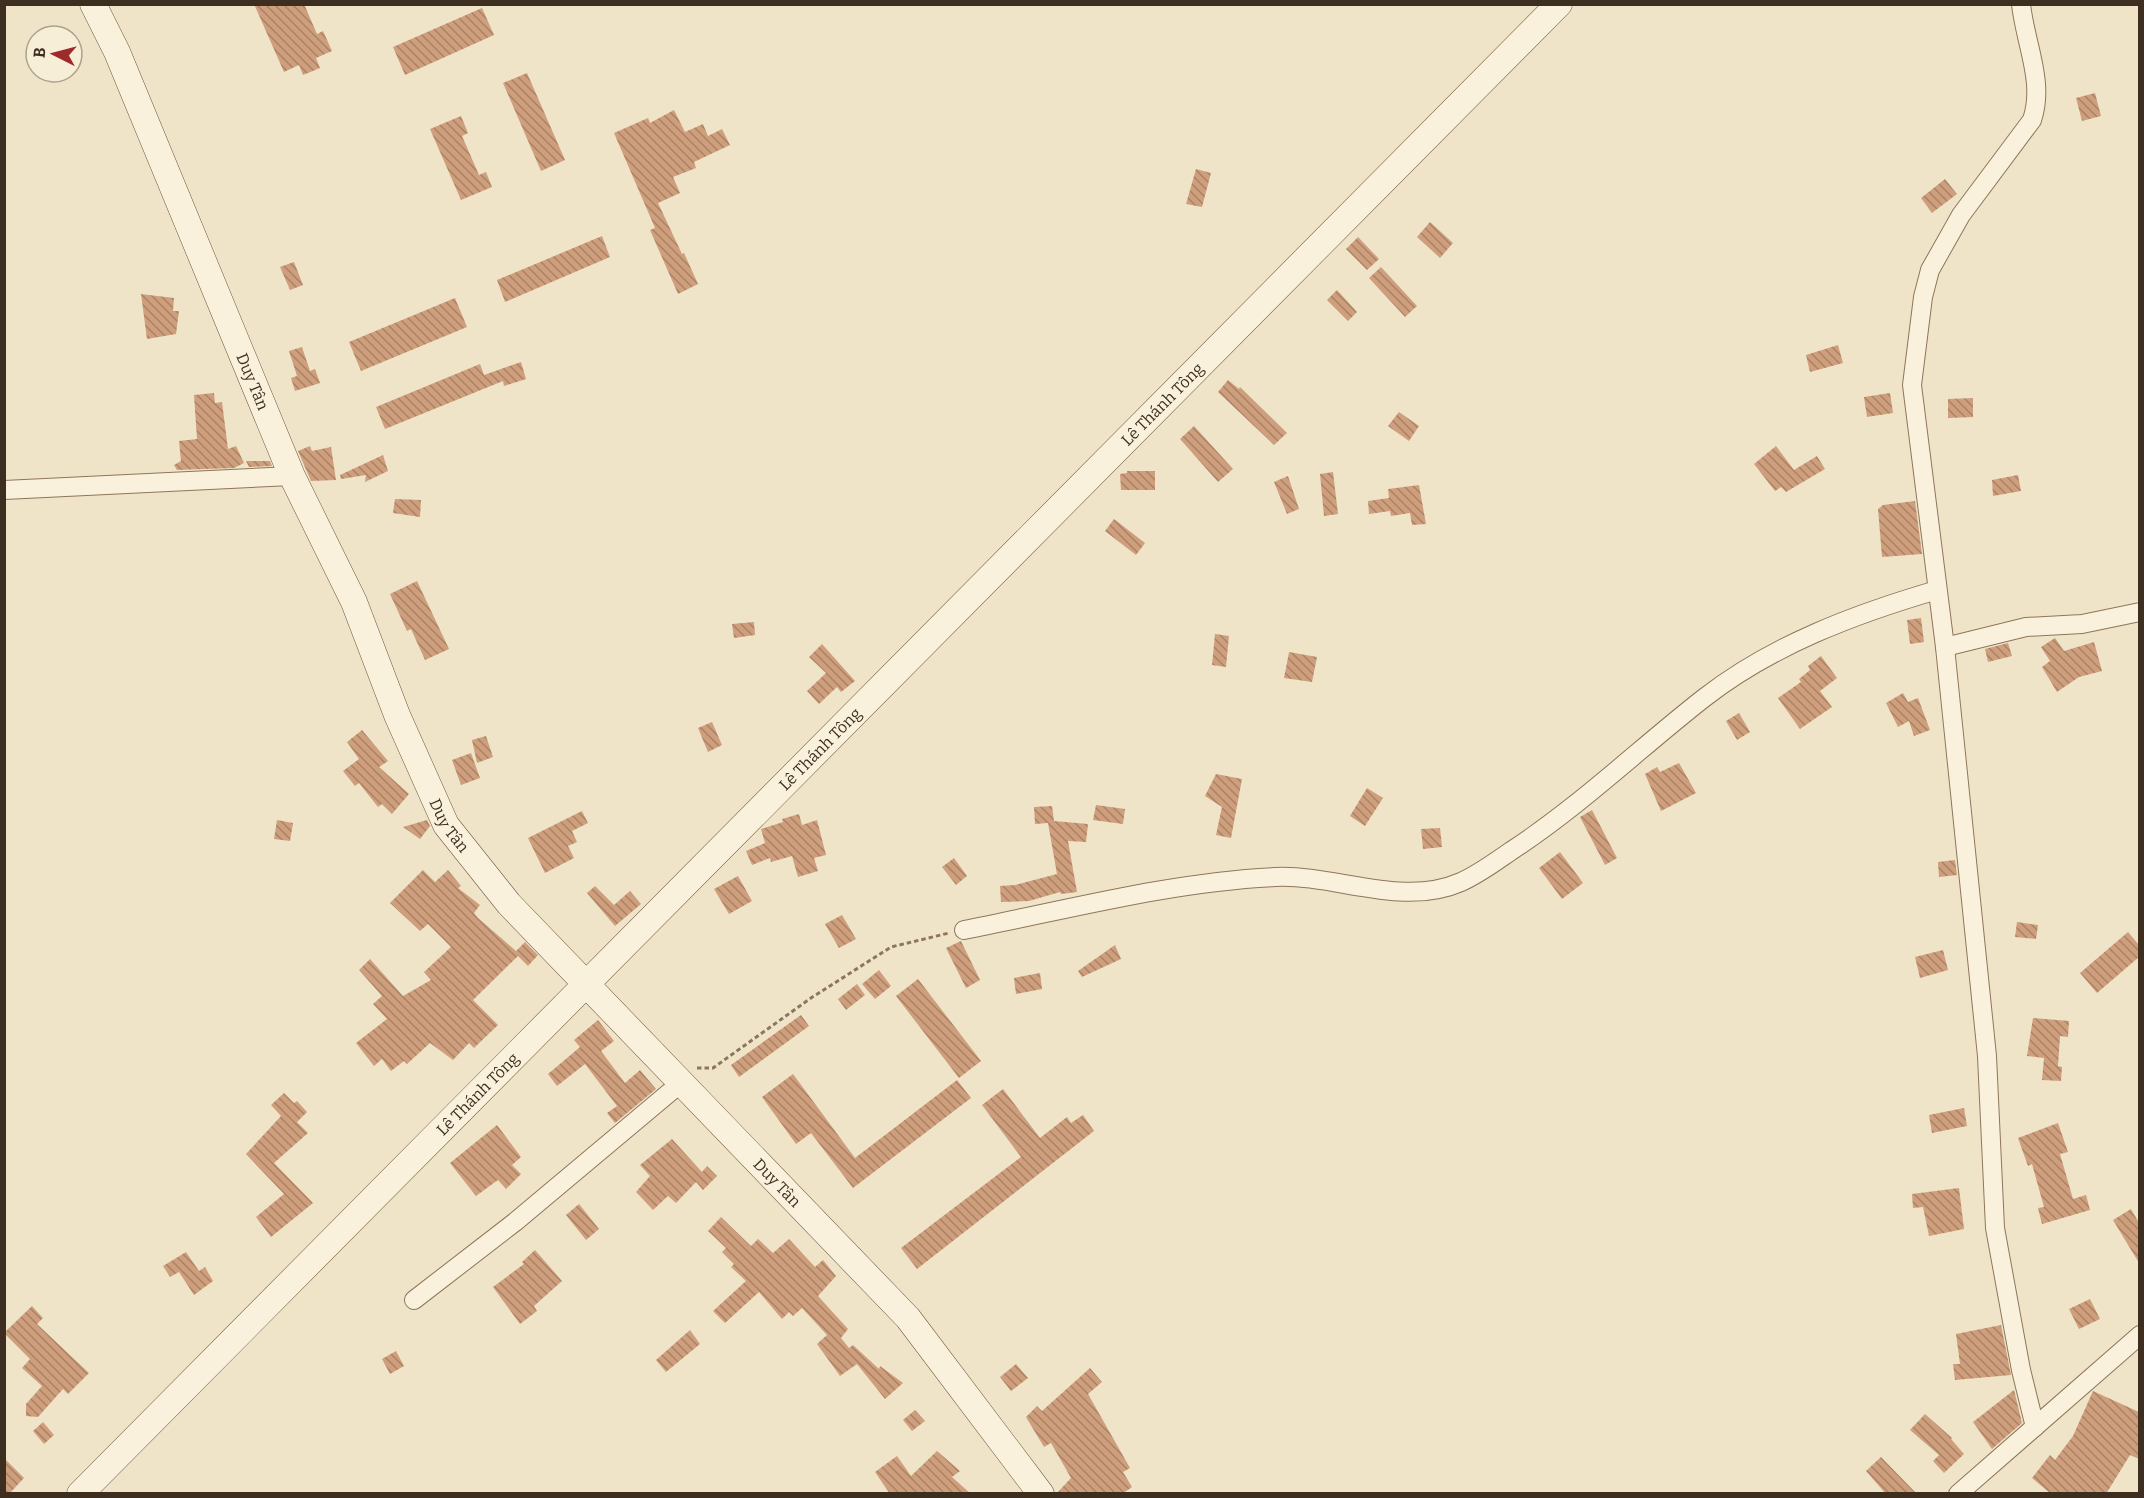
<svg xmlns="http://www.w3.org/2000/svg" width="2144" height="1498" font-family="Bitter,serif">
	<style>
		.building { fill: url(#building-back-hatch) }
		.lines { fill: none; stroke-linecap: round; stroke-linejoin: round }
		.street-casing { stroke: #8d765c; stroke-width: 20 }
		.secondary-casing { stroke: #6f573f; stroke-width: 27 }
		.path { stroke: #8d765c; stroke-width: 3; stroke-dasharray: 4.5 3; stroke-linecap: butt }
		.street { stroke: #faf1dc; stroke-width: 18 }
		.secondary { stroke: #faf1dc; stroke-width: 26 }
		.labels { text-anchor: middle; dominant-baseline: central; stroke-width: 5; stroke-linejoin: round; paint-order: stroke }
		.street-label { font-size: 16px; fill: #3d2e20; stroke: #f7eed8 }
	</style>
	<defs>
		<pattern id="building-back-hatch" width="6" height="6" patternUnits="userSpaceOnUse" patternTransform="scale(1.5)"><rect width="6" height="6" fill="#cf9f7d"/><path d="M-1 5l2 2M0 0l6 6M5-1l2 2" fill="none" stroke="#a98266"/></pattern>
	</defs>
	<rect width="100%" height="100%" fill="#f0e4c8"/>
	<g class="building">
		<polygon points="254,4 304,4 317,34 323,31 332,51 316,58 320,68 303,75 299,65 284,72"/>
		<polygon points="482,8 494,35 405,75 393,47"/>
		<polygon points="527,73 565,160 541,171 503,83"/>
		<polygon points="2095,93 2101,116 2082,121 2076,98"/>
		<polygon points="674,110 685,132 703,124 708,136 722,129 730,145 694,162 696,168 673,177 680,193 658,203 682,254 684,253 698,284 678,294 650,230 655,228 614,133 648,118 650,123"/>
		<polygon points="461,116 468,133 462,136 479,175 486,172 492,187 461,200 430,129"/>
		<polygon points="1196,169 1211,173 1202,207 1186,204"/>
		<polygon points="1945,179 1957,194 1932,213 1921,198"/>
		<polygon points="1430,222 1453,243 1440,258 1417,237"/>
		<polygon points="602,236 610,257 505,302 497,280"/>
		<polygon points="1358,237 1379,259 1367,270 1346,249"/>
		<polygon points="294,262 303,285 290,290 280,267"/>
		<polygon points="1381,267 1417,306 1405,317 1369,278"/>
		<polygon points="1337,290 1357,312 1348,321 1327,300"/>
		<polygon points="141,294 174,298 173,311 179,311 176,334 147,339"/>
		<polygon points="455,298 467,327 361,371 349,342"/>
		<polygon points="1838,345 1843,363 1810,372 1806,355"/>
		<polygon points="302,347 310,371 315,369 320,383 295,391 291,378 297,376 289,351"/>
		<polygon points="521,362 526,379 504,386 503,381 385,429 376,407 480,364 484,375"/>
		<polygon points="1228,380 1239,389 1240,387 1287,433 1274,445 1218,392"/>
		<polygon points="214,393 215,403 222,402 228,449 236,446 244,463 234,468 177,470 174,465 181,461 179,441 197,439 194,395"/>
		<polygon points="1890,393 1893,413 1867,417 1864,397"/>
		<polygon points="1973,398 1973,417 1948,418 1948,399"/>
		<polygon points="1399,412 1419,426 1409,441 1388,426"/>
		<polygon points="1194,426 1233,469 1218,482 1180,439"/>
		<polygon points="310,446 312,451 331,447 336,480 311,481 298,451"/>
		<polygon points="1776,446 1794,470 1817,456 1825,469 1786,492 1781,487 1775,491 1754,464"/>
		<polygon points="383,455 388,471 365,482 366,475 341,479 340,475"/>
		<polygon points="246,461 270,461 272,466 249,467"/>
		<polygon points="1127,471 1155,471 1155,490 1121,490 1120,474 1127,473"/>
		<polygon points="1333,472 1338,514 1324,516 1320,474"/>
		<polygon points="2018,475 2021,491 1993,496 1992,480"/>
		<polygon points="1288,476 1299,509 1287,514 1274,482"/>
		<polygon points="1419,485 1426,524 1412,525 1410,513 1391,516 1390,511 1369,514 1368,501 1389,498 1388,489"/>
		<polygon points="395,499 421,500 420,517 393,513"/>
		<polygon points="1915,501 1922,554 1882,557 1878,509 1883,505"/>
		<polygon points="1114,519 1145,543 1136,555 1105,531"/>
		<polygon points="417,581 449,649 425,660 411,629 407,631 390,594"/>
		<polygon points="1921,618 1924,642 1910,644 1907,620"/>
		<polygon points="754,622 755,635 734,638 732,624"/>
		<polygon points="1215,634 1229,636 1226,667 1212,665"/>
		<polygon points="2055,638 2064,651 2094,642 2102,671 2079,677 2057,692 2042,667 2050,661 2041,647"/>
		<polygon points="2008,643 2012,656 1988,662 1985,649"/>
		<polygon points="822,644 855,681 841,692 837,687 819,704 807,691 826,673 809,657"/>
		<polygon points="1289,652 1317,657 1312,682 1284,678"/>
		<polygon points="1821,656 1837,678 1820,691 1832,707 1800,729 1778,698 1801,682 1799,679 1810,670 1808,666"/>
		<polygon points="1903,693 1908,702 1918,698 1930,730 1914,736 1909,721 1898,727 1886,703"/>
		<polygon points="1739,713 1750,732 1737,740 1726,721"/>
		<polygon points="712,722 722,745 708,752 698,728"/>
		<polygon points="362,730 388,761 379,767 409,794 392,814 382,804 378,807 359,783 355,786 343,771 359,759 347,742"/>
		<polygon points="486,736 493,757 477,763 472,740"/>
		<polygon points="471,753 480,778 461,785 452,760"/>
		<polygon points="1679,763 1696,793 1661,811 1645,774 1657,767 1660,772"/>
		<polygon points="1216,774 1242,779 1231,838 1216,835 1222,807 1205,796"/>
		<polygon points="1367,788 1383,798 1365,826 1350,816"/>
		<polygon points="1096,805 1125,809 1123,824 1093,820"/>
		<polygon points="1052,806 1054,821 1088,824 1086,842 1068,841 1077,892 1061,894 1060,892 1029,901 1001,902 1000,886 1015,885 1057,874 1048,823 1035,824 1034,807"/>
		<polygon points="1592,810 1617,858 1605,865 1580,817"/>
		<polygon points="582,811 588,823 572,831 577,842 568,846 574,858 545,873 528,838"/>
		<polygon points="799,814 802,825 817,820 826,855 814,858 818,871 798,877 792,856 771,862 770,858 752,865 746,851 765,843 761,829 783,822 782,819"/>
		<polygon points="277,820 293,823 290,841 274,839"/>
		<polygon points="427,820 430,826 420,839 403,827"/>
		<polygon points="1440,828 1442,847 1423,849 1421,829"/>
		<polygon points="1560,852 1583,883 1562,899 1539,868"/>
		<polygon points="954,858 967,876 956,885 942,867"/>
		<polygon points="1955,860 1957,875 1939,877 1938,862"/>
		<polygon points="423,870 435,882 448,870 461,886 458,888 480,905 474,913 478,918 516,951 525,942 538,955 528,966 518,956 473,1000 498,1025 474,1048 469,1043 453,1060 430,1043 407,1064 404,1061 391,1071 382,1059 374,1066 356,1043 387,1019 373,1004 382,996 359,970 370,959 403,996 431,980 424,972 451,947 428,924 420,931 390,903"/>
		<polygon points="738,876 752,901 729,914 714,889"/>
		<polygon points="595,886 614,905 630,891 641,904 615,926 587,893"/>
		<polygon points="842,915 856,939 839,948 825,924"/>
		<polygon points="2017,922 2038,925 2036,939 2015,937"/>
		<polygon points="2128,932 2139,945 2139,957 2097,993 2080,973"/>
		<polygon points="961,941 980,980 966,988 946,948"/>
		<polygon points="1115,945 1121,959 1082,977 1078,971"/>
		<polygon points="1943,950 1948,970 1920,978 1915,957"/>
		<polygon points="879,970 891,986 875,999 862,984"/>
		<polygon points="1040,973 1042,989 1016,994 1014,978"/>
		<polygon points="918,979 981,1061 959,1078 896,996"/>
		<polygon points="857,984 865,995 846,1010 838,999"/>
		<polygon points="801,1015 809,1026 739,1077 731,1065"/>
		<polygon points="2033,1018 2069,1021 2068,1037 2060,1036 2058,1066 2062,1067 2061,1081 2042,1080 2044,1058 2027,1056"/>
		<polygon points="598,1020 614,1041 601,1051 625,1083 640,1070 656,1089 615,1123 607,1113 617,1106 585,1064 557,1086 548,1074 580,1047 574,1040"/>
		<polygon points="793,1074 855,1158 957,1080 971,1098 853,1188 811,1133 796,1144 762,1097"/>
		<polygon points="1003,1089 1040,1138 1067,1117 1071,1123 1083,1115 1094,1131 917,1269 901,1248 1021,1157 982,1105"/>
		<polygon points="284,1093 294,1103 297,1101 307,1112 297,1122 308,1133 274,1163 313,1203 271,1237 256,1217 284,1194 246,1154 281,1116 271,1105"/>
		<polygon points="1964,1108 1967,1126 1932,1133 1929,1115"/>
		<polygon points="2058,1123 2068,1152 2060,1154 2073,1199 2086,1195 2090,1210 2042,1224 2038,1208 2044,1207 2032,1164 2028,1166 2018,1138"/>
		<polygon points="497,1125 521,1157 512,1165 521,1174 506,1189 498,1180 476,1196 450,1163"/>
		<polygon points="672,1139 702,1172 707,1166 717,1176 703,1190 696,1182 676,1203 668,1196 653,1210 636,1192 650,1176 640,1165"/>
		<polygon points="1959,1188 1964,1229 1929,1236 1923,1207 1913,1208 1912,1194"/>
		<polygon points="579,1204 599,1229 586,1240 566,1215"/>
		<polygon points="2131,1209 2139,1223 2139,1263 2113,1220"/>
		<polygon points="721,1217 751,1246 758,1239 773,1253 789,1239 815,1267 823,1260 836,1276 818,1296 848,1329 841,1338 849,1348 853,1345 879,1369 880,1366 903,1383 885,1399 857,1364 840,1376 817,1344 827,1335 802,1308 793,1316 789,1312 782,1319 759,1292 725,1323 713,1311 746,1281 731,1267 734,1264 722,1252 726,1248 708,1231"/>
		<polygon points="535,1250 562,1281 534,1306 537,1311 520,1324 493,1287 524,1264 522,1262"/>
		<polygon points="186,1252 199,1271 205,1267 213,1281 194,1295 179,1272 170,1277 163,1266"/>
		<polygon points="2090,1299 2100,1319 2079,1329 2069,1309"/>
		<polygon points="32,1306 43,1318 37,1324 89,1373 68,1394 63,1389 38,1417 26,1416 26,1404 42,1386 22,1368 30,1359 4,1333"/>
		<polygon points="2001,1325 2011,1375 1955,1380 1953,1364 1960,1364 1956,1334"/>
		<polygon points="690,1330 700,1344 666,1372 656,1360"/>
		<polygon points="396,1351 404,1366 390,1374 382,1359"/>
		<polygon points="1016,1364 1028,1378 1011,1391 1000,1377"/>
		<polygon points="1090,1368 1102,1382 1088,1394 1130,1468 1123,1472 1132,1487 1122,1494 1056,1494 1071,1478 1051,1443 1044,1447 1026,1417 1037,1406 1042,1411"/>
		<polygon points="2014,1390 2022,1423 1992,1449 1973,1422"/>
		<polygon points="2093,1391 2139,1412 2139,1459 2130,1455 2106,1494 2051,1494 2032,1478 2050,1455 2055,1460 2073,1436"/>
		<polygon points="915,1410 925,1421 912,1431 903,1420"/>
		<polygon points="1925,1414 1952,1438 1951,1439 1964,1454 1944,1473 1933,1461 1939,1455 1910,1430"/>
		<polygon points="43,1422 54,1435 44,1444 33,1431"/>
		<polygon points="937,1451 960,1471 952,1477 971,1494 890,1494 875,1472 897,1456 911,1476"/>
		<polygon points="1881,1457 1917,1494 1886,1494 1866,1471"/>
		<polygon points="4,1458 24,1478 9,1494 4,1494"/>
	</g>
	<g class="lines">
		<defs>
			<g id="street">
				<path d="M2021,4C2025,43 2045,82 2032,120L1961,215L1930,270L1923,297L1912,385L1945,647L1987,1056L1995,1228L2021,1370L2035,1427"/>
				<polyline points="4,490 292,476"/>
				<polyline points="1945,647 2026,627 2082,624 2140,612"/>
				<path d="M964,930C1066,910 1170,882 1275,877C1336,874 1402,908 1461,882C1479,874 1495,862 1511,851C1580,806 1640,748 1704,698C1772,645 1855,614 1937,590"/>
				<polyline points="414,1300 515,1222 682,1082"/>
				<polyline points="1958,1494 2140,1335"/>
			</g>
			<g id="secondary">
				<path id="s1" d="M93,4L117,52L292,476L354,602L397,715L446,825L509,904L908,1318L1041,1494"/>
				<path id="s2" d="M80,1494L1559,4"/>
			</g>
		</defs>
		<use href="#street" class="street-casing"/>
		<use href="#secondary" class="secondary-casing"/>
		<polyline class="path" points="697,1068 713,1068 811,998 891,947 949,933"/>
		<use href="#street" class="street"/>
		<use href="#secondary" class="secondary"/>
	</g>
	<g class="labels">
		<g class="street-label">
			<text stroke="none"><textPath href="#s1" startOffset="410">Duy Tân</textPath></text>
			<text stroke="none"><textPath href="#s2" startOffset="1536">Lê Thánh Tông</textPath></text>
			<text stroke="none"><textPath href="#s2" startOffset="1050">Lê Thánh Tông</textPath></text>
			<text stroke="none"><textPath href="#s1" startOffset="896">Duy Tân</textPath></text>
			<text stroke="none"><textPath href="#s2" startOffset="564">Lê Thánh Tông</textPath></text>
			<text stroke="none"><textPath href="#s1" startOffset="1382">Duy Tân</textPath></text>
		</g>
	</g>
	<rect width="2144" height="1498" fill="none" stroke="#3d2e20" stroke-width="12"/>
	<g transform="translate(54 54) rotate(276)"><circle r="28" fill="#f7eed8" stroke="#ada18e" stroke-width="1.5"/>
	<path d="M0-4.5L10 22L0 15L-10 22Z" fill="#9e2a2b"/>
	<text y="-9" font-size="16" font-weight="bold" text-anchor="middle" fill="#3d2e20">B</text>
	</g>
</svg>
